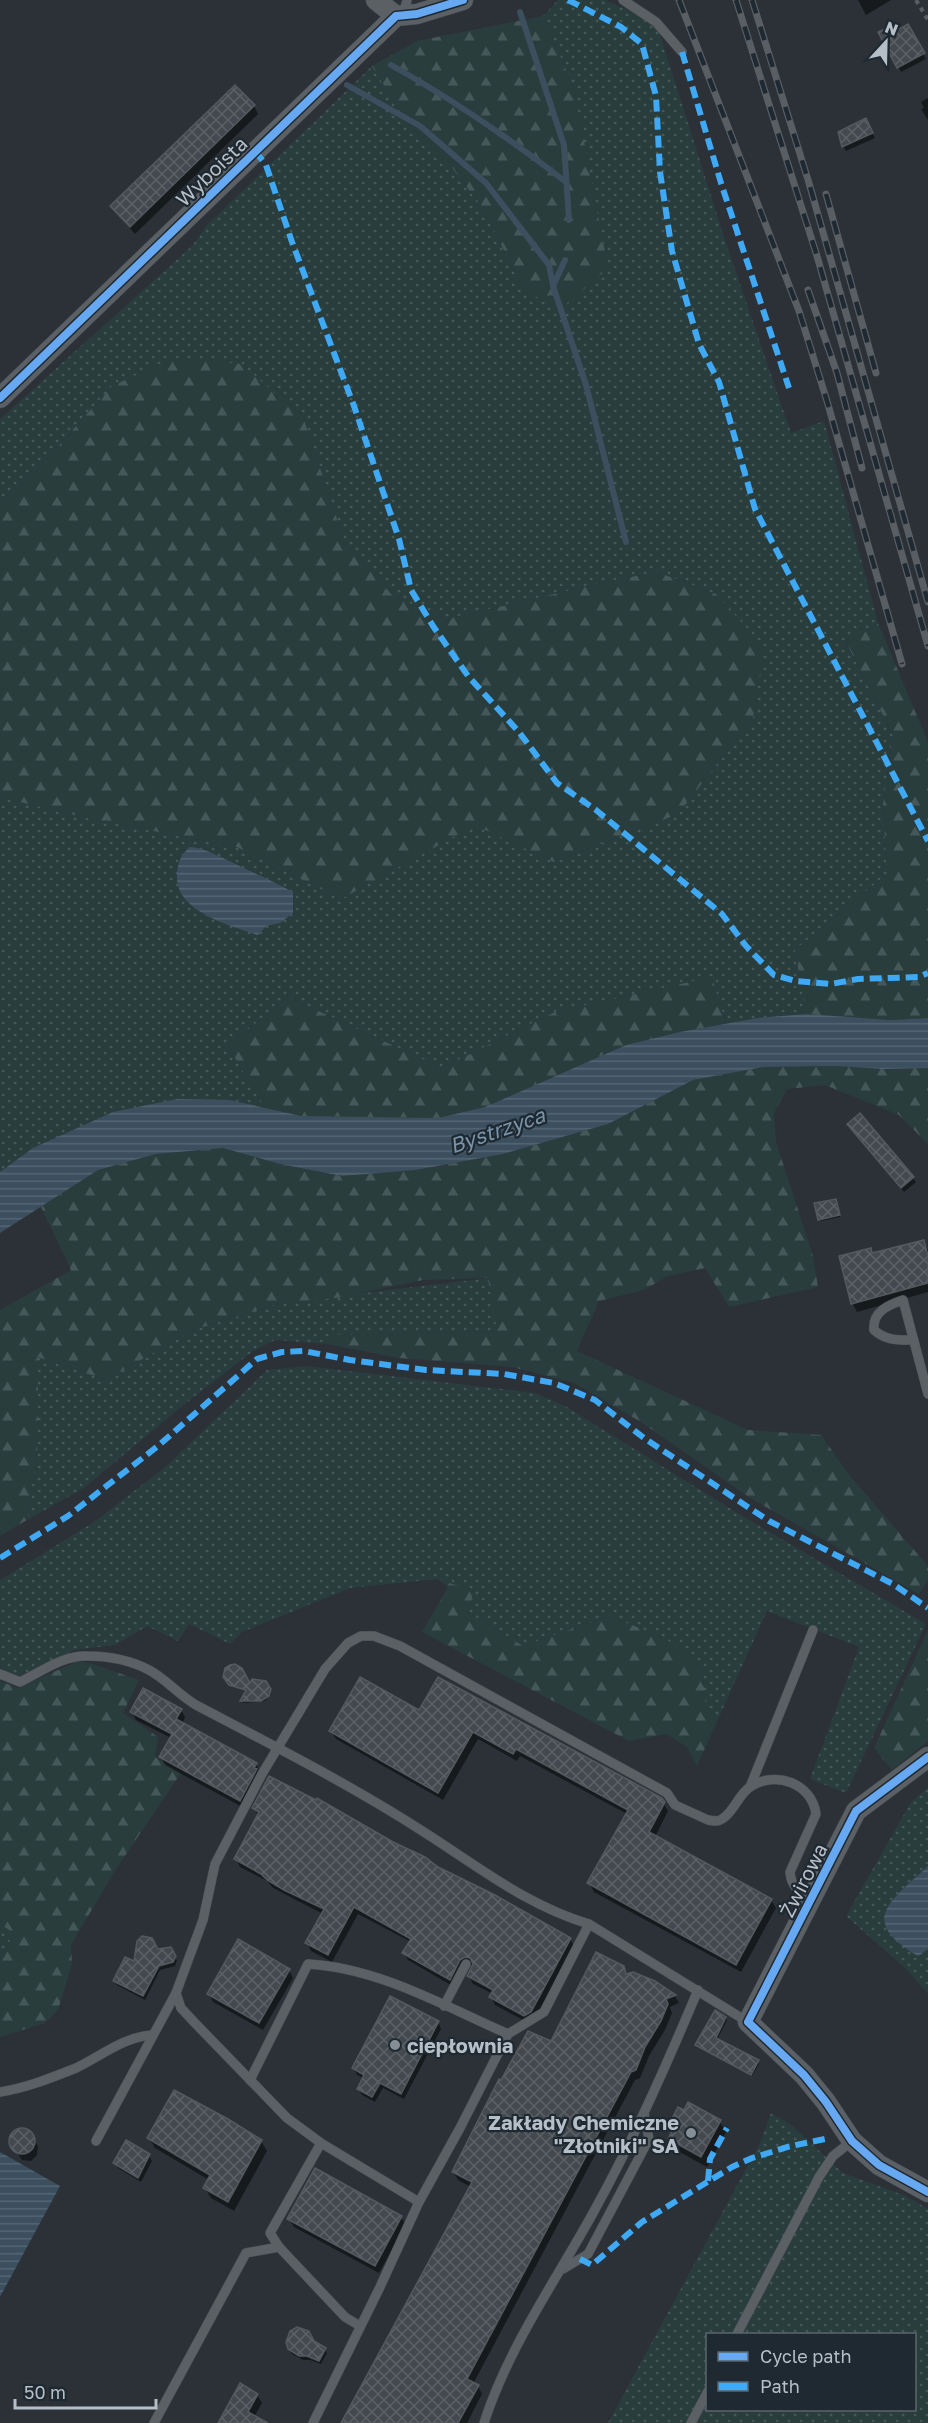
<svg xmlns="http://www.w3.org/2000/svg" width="928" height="2423" font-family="'Golos Text',sans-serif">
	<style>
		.grass { fill: url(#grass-dots); fill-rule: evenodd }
		.forest { fill: url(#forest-firs) }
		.water { fill: url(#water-rules) }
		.shadow { fill: #0007 }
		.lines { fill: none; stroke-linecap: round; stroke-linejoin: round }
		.stream { stroke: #3b4f5f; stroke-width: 6 }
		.building { fill: url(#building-cross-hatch); stroke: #53595f; stroke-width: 1.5 }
		.lane-casing { stroke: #494d52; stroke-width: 10 }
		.street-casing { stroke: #494d52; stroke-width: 21 }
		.path { stroke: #595e62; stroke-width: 4; stroke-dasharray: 4.5 4.5; stroke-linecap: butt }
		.lane { stroke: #5b6065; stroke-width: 9 }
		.street { stroke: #5b6065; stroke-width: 20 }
		.rail-casing { stroke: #595e63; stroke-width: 7 }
		.rail { stroke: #1f2931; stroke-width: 4.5; stroke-dasharray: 14; stroke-linecap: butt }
		.quiet { stroke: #3fa9f5; stroke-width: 6; stroke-dasharray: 12 6; stroke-linecap: butt }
		.cycleway-casing { stroke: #1f2931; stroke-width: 11 }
		.cycleway { stroke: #66a8f1; stroke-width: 8 }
		.poi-dot { fill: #858d95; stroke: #1f2931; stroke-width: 2 }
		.labels { text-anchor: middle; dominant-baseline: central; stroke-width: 4.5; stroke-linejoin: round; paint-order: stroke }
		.street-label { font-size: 20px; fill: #b6bfc7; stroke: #1f2931 }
		.poi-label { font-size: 20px; font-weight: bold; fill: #b6bfc7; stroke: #1f2931; text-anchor: start }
		.water-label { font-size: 21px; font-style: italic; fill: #7993a8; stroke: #1f2931 }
	</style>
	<defs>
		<pattern id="grass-dots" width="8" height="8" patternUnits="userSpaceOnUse" patternTransform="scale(1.5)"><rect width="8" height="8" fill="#293d3d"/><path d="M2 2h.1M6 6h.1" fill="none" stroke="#465758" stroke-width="1.8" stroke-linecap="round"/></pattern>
		<pattern id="forest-firs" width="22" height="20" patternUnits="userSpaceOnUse" patternTransform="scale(1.5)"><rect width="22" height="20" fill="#293d3d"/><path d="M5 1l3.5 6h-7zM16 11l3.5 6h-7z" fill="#465758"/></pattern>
		<pattern id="water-rules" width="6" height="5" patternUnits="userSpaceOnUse" patternTransform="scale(1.5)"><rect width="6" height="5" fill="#3b4f5f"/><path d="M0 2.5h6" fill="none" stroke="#556774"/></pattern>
		<pattern id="building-cross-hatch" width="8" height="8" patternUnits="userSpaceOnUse" patternTransform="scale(1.5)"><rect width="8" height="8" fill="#43494e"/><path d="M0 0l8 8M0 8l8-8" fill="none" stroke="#5c6166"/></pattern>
	</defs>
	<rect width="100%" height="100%" fill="#2b3137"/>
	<g class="grass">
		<polygon points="558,0 605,0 656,22 725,240 791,433 824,421 878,623 845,641 893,735 883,804 887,874 795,950 806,1014 726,1024 712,978 555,1012 442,1068 288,997 228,1046 265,1108 230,1100 33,1148 0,1172 0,797 91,819 237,847 341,899 475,824 554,862 678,814 753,718 716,594 657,572 610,581 446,619 393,596 345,543 304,420 112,386 26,482 0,499 0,419 192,246 207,225 372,66 410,127 444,157 485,211 522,288 574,89 543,16"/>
		<polygon points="489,1278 498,1331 331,1335 327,1344 275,1340 253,1351 181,1407 84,1488 27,1520 38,1444 38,1357 106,1380 193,1330 281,1303"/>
		<polygon points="306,1366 535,1393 565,1406 744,1517 926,1624 846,1793 810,1779 859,1647 767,1611 719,1717 706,1711 702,1666 610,1616 523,1646 467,1612 473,1591 437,1579 350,1588 242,1632 230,1644 189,1624 178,1641 147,1626 115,1645 74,1650 19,1676 0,1668 0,1580 94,1522 164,1468 267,1370"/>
		<polygon points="928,1788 928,1994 906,1969 846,1916 911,1802"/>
		<polygon points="0,1924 14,1933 0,1959"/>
		<path d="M771,2113L790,2124L843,2173L906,2196L928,2209V2423H608L761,2141ZM708,2334H914V2410H708Z"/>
	</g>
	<g class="forest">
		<polygon points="543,16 574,89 608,268 559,311 522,288 485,211 444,157 410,127 372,66 417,41"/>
		<polygon points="173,358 242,364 304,420 345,543 393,596 446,619 610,581 657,572 716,594 764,647 753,718 678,814 554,862 475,825 341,899 237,847 91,819 0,797 0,499 26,482 112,386"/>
		<polygon points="878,623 928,742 928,1018 891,1020 806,1014 795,950 887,874 883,804 893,735 845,640"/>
		<polygon points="712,977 726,1024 680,1032 626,1045 485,1107 438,1118 301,1116 265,1108 228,1046 288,997 442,1068 555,1012"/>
		<polygon points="835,1066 883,1069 928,1068 928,1144 899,1115 825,1085 787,1089 774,1113 776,1142 813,1256 818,1287 729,1307 705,1268 668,1276 644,1290 599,1301 577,1351 748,1430 821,1435 850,1476 928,1566 928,1580 919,1594 750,1498 641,1422 574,1383 512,1367 399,1358 327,1344 330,1335 497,1331 488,1278 423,1280 336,1298 281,1303 193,1330 106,1380 38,1357 38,1444 27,1520 0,1536 0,1310 71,1270 41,1207 98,1170 156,1154 223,1148 280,1164 342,1176 416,1170 503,1154 608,1124 693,1080 763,1067"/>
		<polygon points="437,1579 474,1591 467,1612 523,1646 610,1616 666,1639 702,1666 706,1710 719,1717 697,1766 687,1747 666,1734 629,1741 422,1632 448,1587"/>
		<polygon points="928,1630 928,1741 892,1770 874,1748"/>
		<polygon points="78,1661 93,1664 139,1680 123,1713 158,1737 155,1757 181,1773 114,1872 71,1945 72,1964 58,2010 45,2023 0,2037 0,1959 14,1933 0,1924 0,1681 18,1688"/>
	</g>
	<g class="water">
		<path d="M190,847C203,848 209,852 221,857C245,869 269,879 293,892V913L280,923L266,926L258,935C230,926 175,911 177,876C177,864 181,854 190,847Z"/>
		<polygon points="806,1014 891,1020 928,1018 928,1068 883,1069 835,1066 763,1067 693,1080 608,1124 503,1154 416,1170 342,1176 280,1164 223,1148 156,1154 98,1170 0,1233 0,1172 33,1148 113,1112 177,1099 230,1100 301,1116 438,1118 485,1107 626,1045 680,1032 758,1018"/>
		<path d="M928,1866V1949L918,1956C857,1920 891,1901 928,1866Z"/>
		<polygon points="0,2152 60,2186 0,2297"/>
	</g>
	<g class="shadow">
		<polygon points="858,0 891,0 866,15"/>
		<polygon points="907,26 926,59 901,72 880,32 895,33"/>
		<polygon points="235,87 254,106 258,114 135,234 112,207"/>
		<polygon points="928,98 928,120 921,109 924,108 921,102"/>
		<polygon points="865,120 875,138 846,151 843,146"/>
		<polygon points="860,1115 916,1182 904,1192 851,1129"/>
		<polygon points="837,1202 840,1217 821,1221 819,1219"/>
		<polygon points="923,1241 928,1250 928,1292 857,1312 853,1304 841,1257 872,1254"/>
		<polygon points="230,1685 270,1689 271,1694 265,1701 243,1703 247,1691"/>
		<polygon points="181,1710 185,1717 182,1724 256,1764 260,1772 244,1808 165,1765 161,1757 171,1738 136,1720 132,1712"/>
		<polygon points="420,1713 661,1799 668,1811 655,1837 771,1900 776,1908 741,1972 594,1892 589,1883 627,1814 520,1756 517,1761 478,1739 443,1800 336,1739 331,1731"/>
		<polygon points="254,1808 438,1869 570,1939 574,1946 541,2010 529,2023 495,2005 491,1997 493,1994 473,1984 469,1976 474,1965 470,1964 454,1987 408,1960 404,1953 411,1942 358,1914 332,1962 311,1951 307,1943 323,1914 273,1888 267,1881 240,1867 236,1859 258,1815"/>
		<polygon points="170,1949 177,1961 175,1966 160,1970 145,2000 117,1985 114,1981 135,1964 157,1950"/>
		<polygon points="623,1967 628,1975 654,1983 675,1996 679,2003 670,2007 672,2013 665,2030 649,2056 640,2078 635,2080 473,2384 478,2386 482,2394 467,2423 343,2423 471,2187 458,2180 453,2172 552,2043"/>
		<polygon points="289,1970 293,1978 263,2030 213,2002 209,1994"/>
		<polygon points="725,2018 727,2020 717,2040 758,2061 759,2064 752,2076 697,2045"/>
		<polygon points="438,2022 441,2029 404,2099 383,2088 375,2102 362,2095 358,2089 364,2078 357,2075 354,2068"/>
		<polygon points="719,2121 726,2132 707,2167 676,2150 669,2139 672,2134 669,2128"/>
		<polygon points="19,2131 27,2131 38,2146 37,2155 31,2161 22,2160 11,2144 12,2136"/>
		<polygon points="149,2138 261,2141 267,2151 234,2211 211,2198 205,2188 209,2180 155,2148"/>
		<polygon points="149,2156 152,2161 141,2182 118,2168 115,2163"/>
		<polygon points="401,2217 406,2225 379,2273 294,2227 289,2219"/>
		<polygon points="313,2342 325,2349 327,2353 321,2364 310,2360 303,2360 292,2354 289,2349"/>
		<polygon points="257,2395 262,2403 254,2417 265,2423 219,2423"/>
	</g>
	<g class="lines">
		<g class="stream">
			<polyline points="520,12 564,145 569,220"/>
			<path d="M391,65C454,100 509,138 566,182"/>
			<polyline points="347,85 420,126 486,183 549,265 553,286 586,385 626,542"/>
			<polyline points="553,286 565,260"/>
		</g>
	</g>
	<g class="building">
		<polygon points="908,24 925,53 897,68 878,32 893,25 896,31"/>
		<polygon points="235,85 255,105 130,227 110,206"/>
		<polygon points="866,118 873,133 842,147 838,132"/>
		<polygon points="860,1113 914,1177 901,1188 847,1124"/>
		<polygon points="836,1199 840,1215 818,1220 814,1203"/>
		<polygon points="924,1240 928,1256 928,1283 851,1304 839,1256 871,1248 872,1253"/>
		<polygon points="230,1665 235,1664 242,1668 250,1683 252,1679 266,1681 271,1689 269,1696 261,1701 240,1701 246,1690 229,1685 223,1677 225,1668"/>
		<polygon points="360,1677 419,1710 438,1677 662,1798 665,1802 649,1832 772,1899 736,1965 587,1883 628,1810 516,1749 513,1754 473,1732 438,1793 329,1731"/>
		<polygon points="143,1688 182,1709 176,1719 257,1763 254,1768 257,1769 240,1801 159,1757 172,1734 130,1712"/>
		<polygon points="269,1776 316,1800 317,1798 393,1842 425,1857 438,1867 495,1895 571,1938 531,2012 524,2016 489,1997 493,1990 467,1976 473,1964 470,1958 465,1957 460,1960 450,1980 402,1953 411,1939 354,1907 328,1955 305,1943 324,1909 284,1890 267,1880 261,1874 234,1859 259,1812 252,1808"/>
		<polygon points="142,1936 152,1938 158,1949 171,1947 176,1956 173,1962 159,1966 143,1996 113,1981 125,1957 134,1961 137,1941"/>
		<polygon points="238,1939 290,1969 259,2023 207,1994"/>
		<polygon points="596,1952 624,1966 626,1974 633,1972 655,1981 676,1995 666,1999 668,2004 661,2021 645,2047 636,2070 631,2072 467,2379 479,2385 458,2423 341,2423 472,2182 452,2172 499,2079 501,2080 528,2031 551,2041"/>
		<polygon points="390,1996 439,2021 401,2094 380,2083 372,2097 357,2089 364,2075 352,2068"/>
		<polygon points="715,2010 726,2017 716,2038 759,2060 751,2075 695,2045"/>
		<polygon points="174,2090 228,2119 262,2140 228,2202 203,2188 210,2175 147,2138"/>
		<polygon points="688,2102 721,2120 701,2157 668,2139 672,2131 667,2128 678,2107 684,2110"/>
		<circle cx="22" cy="2141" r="13"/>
		<polygon points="126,2140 150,2154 138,2178 113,2163"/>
		<polygon points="315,2168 402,2216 375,2266 287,2219"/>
		<polygon points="297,2327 309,2331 314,2341 326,2348 319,2361 307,2356 299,2356 288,2349 286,2342 290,2331"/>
		<polygon points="240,2383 258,2394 248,2412 268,2423 218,2423"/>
	</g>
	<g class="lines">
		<defs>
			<g id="lane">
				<polyline points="623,0 656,22 682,52"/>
				<polyline points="403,15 407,0"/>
				<path d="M913,1340C899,1340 886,1341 874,1330C872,1312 888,1305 903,1300L928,1394"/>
				<path d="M0,1674L20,1682C41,1672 63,1655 87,1656C107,1656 130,1660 149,1670C166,1679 179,1695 196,1705C274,1746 353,1786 427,1834C480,1868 528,1906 589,1924"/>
				<polyline points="750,1787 813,1630"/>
				<polyline points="176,1993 181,2008 194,2022 287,2118 321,2143"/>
				<polyline points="444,2006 466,1964"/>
				<path d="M250,2080L308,1964C379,1968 444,2006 508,2034"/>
				<path d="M0,2092C26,2088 51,2078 76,2068C101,2056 125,2036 153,2035"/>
				<path d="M96,2141L176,1993L203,1920L215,1864L262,1774L325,1669L348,1643L361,1636H374L400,1646L667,1793L675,1805L708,1820C713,1821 718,1822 722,1819C734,1812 738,1795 750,1787C775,1770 812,1783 816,1814L790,1872C791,1887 799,1891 811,1899"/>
				<polyline points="279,2247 270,2233 321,2143 419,2202"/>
				<polyline points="563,2269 588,2254 649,2139 644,2113"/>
				<polyline points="737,2334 819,2177 833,2156 852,2141"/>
				<polyline points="154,2423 246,2253 279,2247 345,2317 360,2326"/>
				<polyline points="313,2423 380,2287 419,2202 460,2128 508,2034 544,2012 589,1924 748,2022"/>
				<path d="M484,2423C508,2348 555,2282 593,2213C633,2141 666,2066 698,1990"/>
				<polyline points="691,2423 708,2391"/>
			</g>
			<g id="street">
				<polyline points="376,0 396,16"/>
				<polyline points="0,398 396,16 417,14 463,0"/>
				<polyline points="928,1757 856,1811 748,2022 804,2075 826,2102 852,2141 879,2165 928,2192"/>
			</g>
		</defs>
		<use href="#lane" class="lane-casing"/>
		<use href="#street" class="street-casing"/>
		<polyline class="path" points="916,0 928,20"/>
		<use href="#lane" class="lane"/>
		<use href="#street" class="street"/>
		<defs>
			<g id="rail">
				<polyline points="679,0 799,311 827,401 902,664"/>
				<polyline points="736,0 817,256 928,646"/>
				<polyline points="752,0 809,183 928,602"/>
				<polyline points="826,194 876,373"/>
				<polyline points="808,290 837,373 862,468"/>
			</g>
		</defs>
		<use href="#rail" class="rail-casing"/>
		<use href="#rail" class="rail"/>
		<g class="quiet">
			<polyline points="568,0 621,27 642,44 656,96 660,172 672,251 699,344 719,382 755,509 928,841"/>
			<polyline points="682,52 721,183 789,388"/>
			<polyline points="255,151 266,165 292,242 354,406 399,539 411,590 433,626 468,676 519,732 557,783 596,810 722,914 746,946 774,975 796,981 831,984 858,979 919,977 928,973"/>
			<polyline points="0,1558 68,1516 158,1446 257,1359 282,1352 304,1351 350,1360 426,1370 504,1374 554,1383 595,1400 644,1438 769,1521 893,1584 928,1608"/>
			<polyline points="708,2181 710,2159 727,2128"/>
			<polyline points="580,2259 592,2265 642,2222 732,2167 752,2158 791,2146 825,2139"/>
		</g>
		<defs>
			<g id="cycleway">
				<polyline points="0,398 396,16 417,14 463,0"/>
				<polyline points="928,1757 856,1811 748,2022 804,2075 826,2102 852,2141 879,2165 928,2192"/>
			</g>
		</defs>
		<use href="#cycleway" class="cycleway-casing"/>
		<use href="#cycleway" class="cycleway"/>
	</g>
	<g class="poi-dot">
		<circle cx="395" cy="2045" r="6"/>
		<circle cx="691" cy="2133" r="6"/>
	</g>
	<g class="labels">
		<g class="street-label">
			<text transform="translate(211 171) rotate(-44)">Wyboista</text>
			<text transform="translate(803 1880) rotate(-63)">Żwirowa</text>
		</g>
		<g class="poi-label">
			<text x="407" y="2045">ciepłownia</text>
			<text x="679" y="2122" text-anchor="end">Zakłady Chemiczne<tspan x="679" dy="23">"Złotniki" SA</tspan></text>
		</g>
		<g class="water-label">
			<text transform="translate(497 1130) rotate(-19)">Bystrzyca</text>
		</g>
	</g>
	<rect x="706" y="2333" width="210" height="78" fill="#1f2931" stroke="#5b656d" stroke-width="1.5"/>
	<rect x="718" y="2352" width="30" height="9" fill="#66a8f1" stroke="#5b656d" stroke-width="1.5"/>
	<text x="760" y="2363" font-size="18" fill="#b6bfc7">Cycle path</text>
	<rect x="718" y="2382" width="30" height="9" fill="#3fa9f5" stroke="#5b656d" stroke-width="1.5"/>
	<text x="760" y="2393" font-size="18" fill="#b6bfc7">Path</text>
	<g transform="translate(886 42) rotate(22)" stroke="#1f2931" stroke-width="4.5" paint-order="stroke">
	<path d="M0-4.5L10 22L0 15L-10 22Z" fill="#b6bfc7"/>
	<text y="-9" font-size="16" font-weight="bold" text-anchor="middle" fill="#b6bfc7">N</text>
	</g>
	<path d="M15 2399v9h141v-9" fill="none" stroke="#b6bfc7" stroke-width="3"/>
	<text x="24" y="2399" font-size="18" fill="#b6bfc7" stroke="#1f2931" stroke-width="4.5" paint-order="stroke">50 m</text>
</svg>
